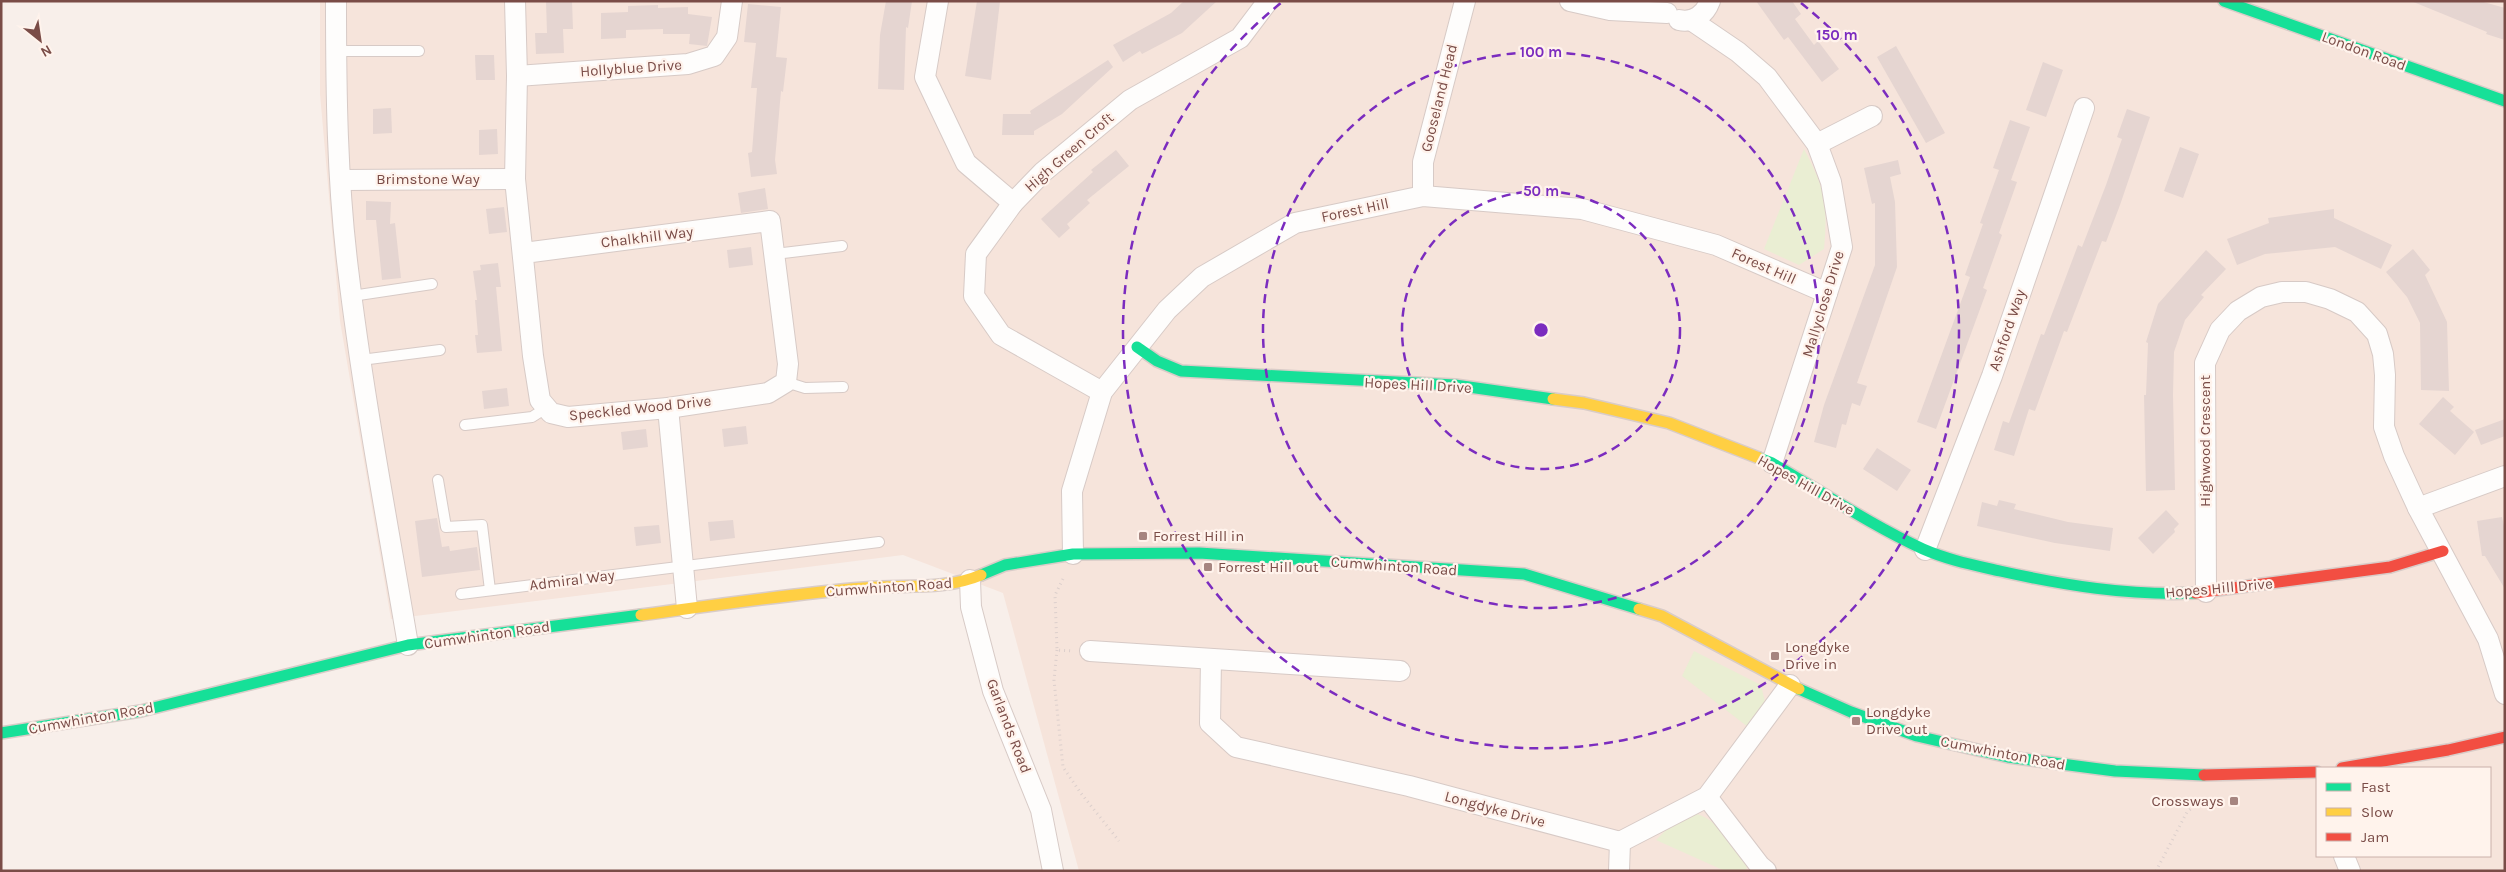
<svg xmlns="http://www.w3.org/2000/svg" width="2506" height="872" font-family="Karla,sans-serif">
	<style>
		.residential { fill: #f6e4db; fill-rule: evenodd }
		.green { fill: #eaeed3 }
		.building { fill: #e5d5d1 }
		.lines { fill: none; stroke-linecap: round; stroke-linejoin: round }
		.lane-casing { stroke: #d7cac6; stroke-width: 12 }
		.street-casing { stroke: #d7cac6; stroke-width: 22 }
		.fast-casing { stroke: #d9ccc8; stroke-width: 14 }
		.slow-casing { stroke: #d9ccc8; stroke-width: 14 }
		.jam-casing { stroke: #d9ccc8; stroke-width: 14 }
		.path { stroke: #dccfcc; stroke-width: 3; stroke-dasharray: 1 4; stroke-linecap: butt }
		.lane { stroke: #fefdfc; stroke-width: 10 }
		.street { stroke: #fefdfc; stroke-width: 20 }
		.fast { stroke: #16e098; stroke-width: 11 }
		.slow { stroke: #ffcf43; stroke-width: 11 }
		.jam { stroke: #f24e42; stroke-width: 11 }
		.ring { fill: none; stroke: #7b2cbf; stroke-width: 2.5; stroke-dasharray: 9 6 }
		.poi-dot { fill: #a68580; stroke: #fff3ec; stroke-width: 2 }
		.labels { text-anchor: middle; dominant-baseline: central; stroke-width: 4.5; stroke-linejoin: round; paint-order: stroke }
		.street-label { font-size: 15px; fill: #7a4c47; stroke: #fff3ec }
		.poi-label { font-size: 15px; fill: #7a4c47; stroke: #fff3ec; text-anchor: start }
		.centre { fill: #7b2cbf; stroke: #fff3ec; stroke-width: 2.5 }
		.ring-label { font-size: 15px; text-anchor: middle; font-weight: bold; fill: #7b2cbf; stroke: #fff3ec; stroke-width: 4.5; stroke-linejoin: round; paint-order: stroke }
	</style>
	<rect width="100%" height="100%" fill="#f8efea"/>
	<path class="residential" d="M320,1H2505V871H1079L1003,593L903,555L391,619L340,321L320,94ZM2317,768H2490V856H2317Z"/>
	<g class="green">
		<path d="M1804,149C1825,189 1828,204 1824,249L1799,265L1764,249Z"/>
		<polygon points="1694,651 1761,685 1765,702 1748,727 1682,676"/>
		<path d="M1697,814C1720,821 1733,848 1747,866L1746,871H1725L1656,840L1667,829Z"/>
	</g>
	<g class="building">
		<polygon points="546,1 572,1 573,29 563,29 564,53 536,54 535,33 547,33"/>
		<polygon points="886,1 912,1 908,28 906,27 904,90 878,89 880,35"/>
		<polygon points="977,1 1000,1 991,80 965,76"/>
		<polygon points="1184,1 1217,1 1182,33 1142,54 1140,51 1123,62 1113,45 1171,13"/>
		<polygon points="1756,1 1792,1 1801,14 1795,19 1814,45 1818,41 1839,69 1822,82 1788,37 1784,40"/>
		<polygon points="2411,1 2480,1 2505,8 2505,40 2486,34 2487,32"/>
		<polygon points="748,4 781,7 776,57 787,58 783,92 781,91 775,160 777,174 751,177 748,153 752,152 757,88 751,88 756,43 744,42"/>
		<polygon points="658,5 658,8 688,7 688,14 712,17 707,46 689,44 690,34 663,34 663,29 626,30 626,38 601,39 601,13 628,12 628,6"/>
		<polygon points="1896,46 1945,133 1926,143 1877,57"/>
		<polygon points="475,55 494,55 495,80 476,80"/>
		<polygon points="1108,60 1113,67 1062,114 1034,131 1034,135 1002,135 1003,114 1031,114 1030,111"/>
		<polygon points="2043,62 2063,70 2046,117 2026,110"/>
		<polygon points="391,108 392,133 373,134 373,109"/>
		<polygon points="2127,109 2150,117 2120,205 2106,242 2102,241 2067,332 2064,331 2035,411 2029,409 2014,456 1994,450 2003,421 2009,423 2041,334 2044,335 2078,245 2082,247 2106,185 2122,139 2117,137"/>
		<polygon points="2010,120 2030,127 2011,180 2017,182 1999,233 2002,235 1983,288 1987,290 1936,429 1917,422 1970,277 1965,275 1983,224 1980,223 1999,170 1993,168"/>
		<polygon points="497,129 498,154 479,155 479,130"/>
		<polygon points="2180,147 2199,154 2183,198 2164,191"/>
		<polygon points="1116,150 1129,166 1087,200 1090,203 1067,224 1070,228 1059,238 1041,219 1093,172 1091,170"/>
		<polygon points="1898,160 1901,174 1890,177 1895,202 1897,267 1857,383 1867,386 1860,406 1852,403 1846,425 1842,424 1836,448 1814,442 1824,405 1875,265 1875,203 1872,204 1864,168"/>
		<polygon points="765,188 768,209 741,213 738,193"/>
		<polygon points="366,201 391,202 390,224 395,223 401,278 382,280 376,220 366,220"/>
		<polygon points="504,207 507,232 489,234 486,209"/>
		<polygon points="2334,209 2334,218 2392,245 2381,269 2335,247 2265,254 2237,265 2227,239 2269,223 2268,218"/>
		<polygon points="751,247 753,265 729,268 727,250"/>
		<polygon points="2413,249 2430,270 2425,275 2447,322 2449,391 2421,390 2420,323 2407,297 2386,272"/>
		<polygon points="2206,250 2226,269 2201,295 2204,297 2185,320 2174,352 2173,395 2175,490 2146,491 2144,395 2146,395 2148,343 2146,342 2158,304"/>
		<polygon points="498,263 501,287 496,287 502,351 477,353 475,335 478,335 475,300 477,300 473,271 481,270 480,265"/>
		<polygon points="507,388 509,406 484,409 482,391"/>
		<polygon points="2443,397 2454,407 2450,411 2474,432 2455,455 2419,424"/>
		<polygon points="2505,419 2505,436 2481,445 2475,430"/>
		<polygon points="746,426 748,444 724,447 722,429"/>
		<polygon points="646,429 648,447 623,450 621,432"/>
		<polygon points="1877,448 1911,470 1897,491 1863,469"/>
		<polygon points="1999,500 2016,504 2014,509 2068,522 2113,528 2110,551 2055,543 1977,526 1982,502 1997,506"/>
		<polygon points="2166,510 2179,524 2174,529 2175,532 2153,554 2138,538"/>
		<polygon points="2502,517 2505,531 2505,589 2485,556 2482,556 2477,521"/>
		<polygon points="437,518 442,547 449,546 450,551 477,547 480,570 422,577 415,521"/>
		<polygon points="733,520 735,538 710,541 708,522"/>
		<polygon points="659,525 661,543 636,546 634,527"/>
	</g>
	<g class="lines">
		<defs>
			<g id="lane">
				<polyline points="336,51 419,51"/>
				<polyline points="775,254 842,246"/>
				<polyline points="352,296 432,284"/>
				<polyline points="361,360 440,350"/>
				<polyline points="786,382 805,388 843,387"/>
				<polyline points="465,425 532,417 546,408"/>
				<polyline points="438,480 446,527 482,525 490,590"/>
				<polyline points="461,594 879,542"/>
			</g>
			<g id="street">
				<path d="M336,1C336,90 337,180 348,269C363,395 387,520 408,645"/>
				<polyline points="515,1 517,76 515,179 533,356 540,400 551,413 568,417 668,408 768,393 786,382 788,364 770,221 524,253"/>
				<polyline points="938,1 925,77 966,163 1013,203"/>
				<polyline points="1570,1 1610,10 1667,13"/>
				<path d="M1679,20C1693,23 1705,15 1710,1"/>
				<polyline points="1691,20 1738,52 1767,77 1817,144 1831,182 1842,247 1772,463"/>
				<polyline points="517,76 688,64 714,56 727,37 732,1"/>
				<polyline points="1817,144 1872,116"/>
				<polyline points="342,180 515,179"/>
				<polyline points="1423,196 1423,162 1465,1"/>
				<polyline points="1102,392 1001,335 974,296 976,254 1013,203 1043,172 1130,100 1240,38 1268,1"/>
				<polyline points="668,408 687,608"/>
				<polyline points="2418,508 2505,476"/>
				<polyline points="1925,550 1992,376 2084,108"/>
				<polyline points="1073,554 1072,491 1102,392 1167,310 1202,277 1295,223 1423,196 1582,209 1716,245 1827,293"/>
				<polyline points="970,580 971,607 993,691 1041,810 1053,871"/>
				<polyline points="2206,592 2205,363 2220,330 2238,311 2261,297 2282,292 2306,292 2330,299 2357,312 2377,334 2383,354 2385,375 2384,427 2394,456 2418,508 2488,639 2505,694"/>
				<polyline points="1090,651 1400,671"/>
				<polyline points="1211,659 1210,723 1236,747 1409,786 1620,842 1707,797 1790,685"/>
				<polyline points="1707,797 1760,866 1766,871"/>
				<polyline points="2344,856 2350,871"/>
				<polyline points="1619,871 1620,842"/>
			</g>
			<g id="fast">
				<polyline points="2224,1 2505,101"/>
				<polyline points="1137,347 1157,361 1181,371 1455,385 1553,399"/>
				<path d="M1759,458L1772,463C1822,492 1871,525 1923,549C1948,560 1974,565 2000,571C2063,585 2129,596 2195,593"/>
				<polyline points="981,575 1005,565 1073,554 1199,553 1524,574 1639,609"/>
				<polyline points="1799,689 1851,712 1917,736 2008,757 2115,771 2204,775"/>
				<polyline points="1,733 141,711 408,645 641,615"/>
			</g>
			<g id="slow">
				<polyline points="1553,399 1584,403 1669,423 1759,458"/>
				<polyline points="1639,609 1662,616 1799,689"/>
				<path d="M641,615C715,605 790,594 864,588C903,584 943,591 981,575"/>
			</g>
			<g id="jam">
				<polyline points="2195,593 2390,567 2443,551"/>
				<polyline points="2342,768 2448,750 2505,737"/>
				<polyline points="2204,775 2317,772"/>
			</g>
		</defs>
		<use href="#lane" class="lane-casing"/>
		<use href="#street" class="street-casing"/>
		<use href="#fast" class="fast-casing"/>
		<use href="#slow" class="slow-casing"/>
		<use href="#jam" class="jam-casing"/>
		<g class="path">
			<polyline points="1063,579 1055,595 1057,650 1072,651"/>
			<polyline points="1057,650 1054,680 1063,767 1080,792 1119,841"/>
			<polyline points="2156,871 2187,812 2204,797"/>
		</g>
		<use href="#lane" class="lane"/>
		<use href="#street" class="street"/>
		<use href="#fast" class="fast"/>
		<use href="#slow" class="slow"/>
		<use href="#jam" class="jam"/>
	</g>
	<g class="ring">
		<circle cx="1541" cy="330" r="139"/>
		<circle cx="1541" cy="330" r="278"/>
		<path d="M1801 3A418 418 0 1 1 1281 3"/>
	</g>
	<g class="poi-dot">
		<rect x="1138" y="531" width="10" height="10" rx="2.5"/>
		<rect x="1203" y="562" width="10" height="10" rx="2.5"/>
		<rect x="1770" y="651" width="10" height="10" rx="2.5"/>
		<rect x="1851" y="716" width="10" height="10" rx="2.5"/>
		<rect x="2229" y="796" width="10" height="10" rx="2.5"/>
	</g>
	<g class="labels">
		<g class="street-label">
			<text transform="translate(2364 51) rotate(20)">London Road</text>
			<text transform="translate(631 68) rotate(-4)">Hollyblue Drive</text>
			<text transform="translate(1439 98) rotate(-76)">Gooseland Head</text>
			<text transform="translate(1069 152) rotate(-41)">High Green Croft</text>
			<text x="428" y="179">Brimstone Way</text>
			<text transform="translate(1355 210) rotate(-12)">Forest Hill</text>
			<text transform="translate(647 237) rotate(-7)">Chalkhill Way</text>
			<text transform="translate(1764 266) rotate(24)">Forest Hill</text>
			<text transform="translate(1823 304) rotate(-73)">Mallyclose Drive</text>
			<text transform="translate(2007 330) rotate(-71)">Ashford Way</text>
			<text transform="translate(1418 385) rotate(3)">Hopes Hill Drive</text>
			<text transform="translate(640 408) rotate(-6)">Speckled Wood Drive</text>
			<text transform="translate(2205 441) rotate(-90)">Highwood Crescent</text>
			<text transform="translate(1806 485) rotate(29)">Hopes Hill Drive</text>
			<text transform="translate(1394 566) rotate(4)">Cumwhinton Road</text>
			<text transform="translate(572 580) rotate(-7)">Admiral Way</text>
			<text transform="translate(889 587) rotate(-4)">Cumwhinton Road</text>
			<text transform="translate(2219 588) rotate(-5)">Hopes Hill Drive</text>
			<text transform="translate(487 635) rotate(-8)">Cumwhinton Road</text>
			<text transform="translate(91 718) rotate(-10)">Cumwhinton Road</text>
			<text transform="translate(1009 726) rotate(69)">Garlands Road</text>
			<text transform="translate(2003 753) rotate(11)">Cumwhinton Road</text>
			<text transform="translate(1495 809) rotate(15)">Longdyke Drive</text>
		</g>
		<g class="poi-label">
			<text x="1153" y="536">Forrest Hill in</text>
			<text x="1218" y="567">Forrest Hill out</text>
			<text x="1785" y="647">Longdyke<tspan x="1785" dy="17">Drive in</tspan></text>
			<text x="1866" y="712">Longdyke<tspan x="1866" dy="17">Drive out</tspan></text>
			<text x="2224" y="801" text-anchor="end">Crossways</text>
		</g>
	</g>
	<circle cx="1541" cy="330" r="8" class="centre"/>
	<g class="ring-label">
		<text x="1837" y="40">150 m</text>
		<text x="1541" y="57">100 m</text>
		<text x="1541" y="196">50 m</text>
	</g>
	<rect width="2506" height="872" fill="none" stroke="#7a4c47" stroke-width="5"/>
	<rect x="2316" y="767" width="175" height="90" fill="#fff3ec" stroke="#cab0aa"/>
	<rect x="2326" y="783" width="25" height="8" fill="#16e098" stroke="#cab0aa"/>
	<text x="2361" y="792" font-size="15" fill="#7a4c47">Fast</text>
	<rect x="2326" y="808" width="25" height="8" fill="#ffcf43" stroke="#cab0aa"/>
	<text x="2361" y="817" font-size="15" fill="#7a4c47">Slow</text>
	<rect x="2326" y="833" width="25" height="8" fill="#f24e42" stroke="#cab0aa"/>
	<text x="2361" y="842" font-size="15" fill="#7a4c47">Jam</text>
	<g transform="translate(40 40) rotate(150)" stroke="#fff3ec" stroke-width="4" paint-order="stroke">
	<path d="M0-4L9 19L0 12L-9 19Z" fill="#7a4c47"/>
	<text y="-8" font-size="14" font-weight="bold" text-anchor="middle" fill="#7a4c47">N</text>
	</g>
</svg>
